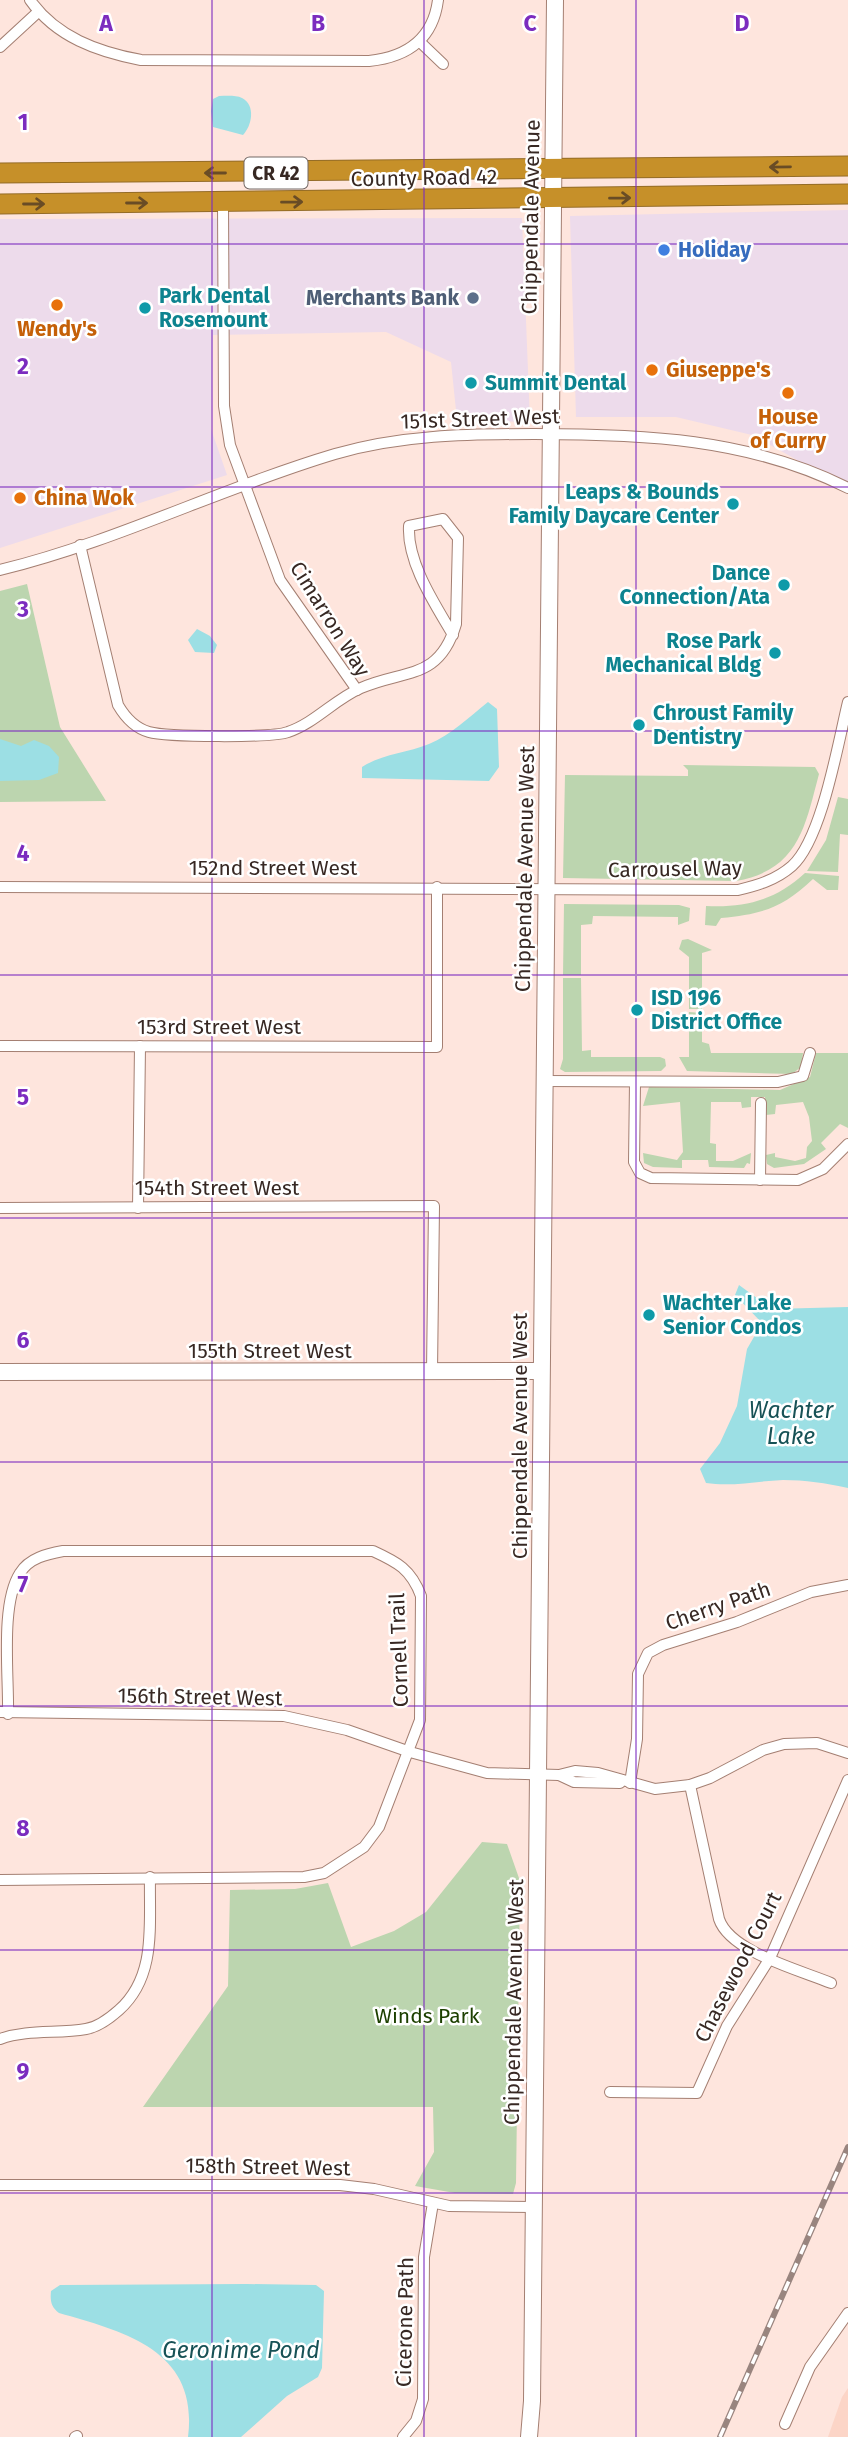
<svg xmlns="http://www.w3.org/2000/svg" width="848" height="2437" font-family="'Fira Sans',sans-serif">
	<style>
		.commercial { fill: #eddbeb }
		.built { fill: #fcd5c7 }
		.green { fill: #bcd5af }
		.water { fill: #9cdfe4 }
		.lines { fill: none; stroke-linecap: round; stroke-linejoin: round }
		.street-casing { stroke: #a47f72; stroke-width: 12 }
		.secondary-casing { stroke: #a47f72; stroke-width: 18 }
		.highway-casing { stroke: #946c27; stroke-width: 21 }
		.street { stroke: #fff; stroke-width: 10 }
		.secondary { stroke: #fff; stroke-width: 16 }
		.highway { stroke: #c69029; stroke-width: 19 }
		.rail-casing { stroke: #99857f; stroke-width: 6 }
		.rail { stroke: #fff; stroke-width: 3.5; stroke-dasharray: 10; stroke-linecap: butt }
		.oneway { stroke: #694c25 }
		.grid { fill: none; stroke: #7b2cbf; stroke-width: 2; stroke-opacity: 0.55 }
		.shop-dot { fill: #3f7fe0; stroke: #fff; stroke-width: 2.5 }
		.service-dot { fill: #5c6f8a; stroke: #fff; stroke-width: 2.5 }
		.food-dot { fill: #e8710a; stroke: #fff; stroke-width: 2.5 }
		.culture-dot { fill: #0f9aa8; stroke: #fff; stroke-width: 2.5 }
		.labels { text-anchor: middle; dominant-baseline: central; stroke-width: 5; stroke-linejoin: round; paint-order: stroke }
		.shield { fill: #fff; stroke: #736865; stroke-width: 2 }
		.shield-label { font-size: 19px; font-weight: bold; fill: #372823 }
		.street-label { font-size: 21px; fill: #372823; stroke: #fff }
		.shop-label { font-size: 21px; font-weight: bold; fill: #366cbe; stroke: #fff; text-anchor: start }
		.culture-label { font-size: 21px; font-weight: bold; fill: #0d838f; stroke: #fff; text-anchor: start }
		.service-label { font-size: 21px; font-weight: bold; fill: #4e5e75; stroke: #fff; text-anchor: end }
		.food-label { font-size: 21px; font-weight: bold; fill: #c56008; stroke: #fff }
		.park-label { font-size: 21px; fill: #1d4000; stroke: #fff }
		.water-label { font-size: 23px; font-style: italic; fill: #175256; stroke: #fff }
		.grid-label { font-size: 23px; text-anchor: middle; font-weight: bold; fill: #7b2cbf; stroke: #fff; stroke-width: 5; stroke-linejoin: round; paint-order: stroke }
	</style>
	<rect width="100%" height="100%" fill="#fee5dd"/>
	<g class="commercial">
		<polygon points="848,210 848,485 833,480 752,435 676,417 576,417 570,216"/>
		<polygon points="522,218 530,422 457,420 451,362 386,332 213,335 211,429 227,475 0,548 0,219"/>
	</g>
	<polygon class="built" points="848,2388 848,2437 828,2437 842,2397"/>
	<g class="green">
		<polygon points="27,584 60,727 106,801 0,802 0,591"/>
		<path d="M683,765L815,767L819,774C805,826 799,870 736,881L563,878L565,775L688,776V770Z"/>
		<polygon points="838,797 848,799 848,835 840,834 838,872 807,871 826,840"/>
		<path d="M805,873L839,876L838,890H827L813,879C782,908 763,914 721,918L716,926L705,925L706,906C745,908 776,900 805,873Z"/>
		<polygon points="564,904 679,905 690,908 689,921 678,925 678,917 593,916 592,924 581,925 581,975 563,975"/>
		<polygon points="688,939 712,950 702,953 702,1009 689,1009 689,957 679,949 682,940"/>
		<polygon points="563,978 581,978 582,1051 591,1050 591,1057 660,1057 665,1059 666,1066 661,1071 565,1072 560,1069 563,1059"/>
		<polygon points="689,1012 702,1013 702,1042 709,1044 711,1053 803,1053 801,1067 792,1074 687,1071 679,1057 689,1057"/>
		<polygon points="816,1053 848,1053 848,1128 840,1124 821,1143 826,1149 804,1164 774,1168 767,1164 766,1155 775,1153 775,1157 795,1161 806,1158 807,1147 812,1141 809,1117 803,1102 776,1105 775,1114 766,1115 765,1097 751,1097 751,1107 742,1108 741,1102 711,1102 710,1143 716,1144 716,1161 733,1161 751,1153 750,1164 747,1163 744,1168 709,1167 708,1160 682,1160 682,1168 653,1167 644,1163 643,1153 677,1160 683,1152 680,1102 643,1106 649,1087 780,1090 810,1077"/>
		<polygon points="482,1842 507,1844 520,1881 516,2183 513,2194 455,2193 415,2186 434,2152 433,2107 143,2107 228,1986 230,1890 295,1889 328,1883 351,1947 394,1931 426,1912"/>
	</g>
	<g class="water">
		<path d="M219,96C226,96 236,95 242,98C256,105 252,126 243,135L213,127L211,111L213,99Z"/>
		<polygon points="197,629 210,636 217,645 214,653 195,652 188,640"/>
		<path d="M488,702L497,709L499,767L489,781L362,778V767C382,754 407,753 429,744C451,735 469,717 488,702Z"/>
		<polygon points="0,739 21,746 34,740 49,746 59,757 58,773 39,780 0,781"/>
		<path d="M739,1285L772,1309L848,1307V1488C826,1483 805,1480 783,1480C757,1481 732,1487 706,1483L700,1469L720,1443L737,1406L747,1349L762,1323L735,1295Z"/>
		<path d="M247,2284L316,2285L324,2291L322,2368L318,2377L287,2396L241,2437H188C199,2351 126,2332 59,2313C51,2307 50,2301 51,2291L60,2285Z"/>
	</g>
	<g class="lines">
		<defs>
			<g id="street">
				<path d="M30,0C56,37 98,52 141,60L369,61C407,57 433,39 438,0"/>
				<polyline points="420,42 443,64"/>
				<polyline points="0,47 38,12"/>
				<polyline points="223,203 224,406 230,445 280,580 357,690"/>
				<path d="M80,545L118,705C125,717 135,728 149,732C166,737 272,738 288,732C315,723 335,699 361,688C404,669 439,681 456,624L458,538L443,519L409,526C407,563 435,604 453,635"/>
				<path d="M0,570C115,542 221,488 335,454C400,435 466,434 534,434C642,434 749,438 848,488"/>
				<path d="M0,887L738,890C758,885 776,880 792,866C822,839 838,743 848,702"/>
				<polyline points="0,1046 437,1047 437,887"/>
				<polyline points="544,1081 778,1082 803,1076 810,1053"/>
				<polyline points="635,1082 634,1162 640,1173 651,1178 798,1180 823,1169 848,1144"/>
				<polyline points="760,1180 761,1103"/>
				<polyline points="0,1208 434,1206 432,1372"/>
				<polyline points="138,1208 140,1046"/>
				<polyline points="0,1712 284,1716 347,1730 410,1752 487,1773 559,1775 575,1771 598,1773 655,1789 690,1785 710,1778 763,1750 784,1744 817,1743 848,1753"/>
				<polyline points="559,1775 574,1782 620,1783"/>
				<polyline points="630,1783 637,1739 638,1674 648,1653 663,1645 737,1622 811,1592 848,1585"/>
				<path d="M690,1785L719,1919C730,1952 800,1970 831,1983"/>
				<path d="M0,1880L304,1877L324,1873L364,1847L379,1827L420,1720L421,1596C411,1569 397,1562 373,1551H63C47,1554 29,1558 20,1573C0,1604 9,1676 8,1714"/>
				<path d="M0,2039C28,2029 57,2034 86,2029C98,2027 110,2018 119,2010C157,1976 149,1925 150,1877"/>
				<polyline points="610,2092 697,2093 727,2026 770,1958 848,1780"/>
				<polyline points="0,2185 340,2185 374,2189 449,2206 533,2207"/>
				<polyline points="785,2424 810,2367 848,2313"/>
				<polyline points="75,2437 77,2436"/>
				<polyline points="403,2437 416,2421 423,2399 424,2257 433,2203"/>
			</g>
			<g id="secondary">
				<polyline points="0,1372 541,1371"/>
				<polyline points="529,2437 532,2401 555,0"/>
			</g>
			<g id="highway">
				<polyline points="0,173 848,166"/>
				<polyline points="0,204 848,194"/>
			</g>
		</defs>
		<use href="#street" class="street-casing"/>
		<use href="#secondary" class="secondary-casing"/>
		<use href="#highway" class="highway-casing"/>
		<use href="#street" class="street"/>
		<use href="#secondary" class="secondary"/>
		<use href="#highway" class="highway"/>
		<defs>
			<polyline id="rail" points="720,2437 848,2147"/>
		</defs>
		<use href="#rail" class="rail-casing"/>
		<use href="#rail" class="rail"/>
	</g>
	<defs><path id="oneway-shaft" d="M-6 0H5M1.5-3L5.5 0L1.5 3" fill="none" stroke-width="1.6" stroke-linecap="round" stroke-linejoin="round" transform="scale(1.75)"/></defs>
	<g class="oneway">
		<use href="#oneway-shaft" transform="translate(780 167) rotate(179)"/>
		<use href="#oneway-shaft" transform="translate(215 173) rotate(180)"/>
		<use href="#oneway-shaft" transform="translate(620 198) rotate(-1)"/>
		<use href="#oneway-shaft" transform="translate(292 202) rotate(-1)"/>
		<use href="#oneway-shaft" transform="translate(137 203)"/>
		<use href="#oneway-shaft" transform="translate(34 204)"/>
	</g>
	<path class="grid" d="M212,0V2437M424,0V2437M636,0V2437M0,244H848M0,487H848M0,731H848M0,975H848M0,1218H848M0,1462H848M0,1706H848M0,1950H848M0,2193H848"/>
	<circle class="shop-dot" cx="664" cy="250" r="7"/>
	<circle class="service-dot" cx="473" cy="298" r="7"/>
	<g class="food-dot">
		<circle cx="57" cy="305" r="7"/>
		<circle cx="652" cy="370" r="7"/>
		<circle cx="788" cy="393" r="7"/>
		<circle cx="20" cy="498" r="7"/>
	</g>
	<g class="culture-dot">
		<circle cx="145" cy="308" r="7"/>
		<circle cx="471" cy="383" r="7"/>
		<circle cx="733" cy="504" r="7"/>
		<circle cx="784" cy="585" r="7"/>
		<circle cx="775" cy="653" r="7"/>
		<circle cx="639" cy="725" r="7"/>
		<circle cx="637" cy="1010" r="7"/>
		<circle cx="649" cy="1315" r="7"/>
	</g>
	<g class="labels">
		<rect class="shield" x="244.5" y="157.5" width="63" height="31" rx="5"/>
		<g class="shield-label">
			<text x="276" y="173">CR 42</text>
		</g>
		<g class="street-label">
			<text transform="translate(424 178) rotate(-1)">County Road 42</text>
			<text transform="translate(531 217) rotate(-89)">Chippendale Avenue</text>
			<text transform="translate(480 419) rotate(-2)">151st Street West</text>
			<text transform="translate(330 619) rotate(58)">Cimarron Way</text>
			<text x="273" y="868">152nd Street West</text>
			<text transform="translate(525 869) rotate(-89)">Chippendale Avenue West</text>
			<text transform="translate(675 869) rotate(-1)">Carrousel Way</text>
			<text x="219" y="1027">153rd Street West</text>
			<text x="217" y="1188">154th Street West</text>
			<text x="270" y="1351">155th Street West</text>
			<text transform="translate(520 1436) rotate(-90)">Chippendale Avenue West</text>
			<text transform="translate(718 1606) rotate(-19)">Cherry Path</text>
			<text transform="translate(399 1650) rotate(-92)">Cornell Trail</text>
			<text transform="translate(200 1697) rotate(1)">156th Street West</text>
			<text transform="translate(738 1967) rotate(-63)">Chasewood Court</text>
			<text transform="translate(514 2002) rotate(-89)">Chippendale Avenue West</text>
			<text transform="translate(268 2167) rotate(1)">158th Street West</text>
			<text transform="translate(405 2322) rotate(-89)">Cicerone Path</text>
		</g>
		<g class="shop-label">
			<text x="678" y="250">Holiday</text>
		</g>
		<g class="culture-label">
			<text x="159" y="296">Park Dental<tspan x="159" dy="24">Rosemount</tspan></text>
			<text x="485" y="383">Summit Dental</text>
			<text x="719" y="492" text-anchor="end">Leaps &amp; Bounds<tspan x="719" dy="24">Family Daycare Center</tspan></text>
			<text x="770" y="573" text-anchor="end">Dance<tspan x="770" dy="24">Connection/Ata</tspan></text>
			<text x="761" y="641" text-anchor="end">Rose Park<tspan x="761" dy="24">Mechanical Bldg</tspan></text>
			<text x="653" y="713">Chroust Family<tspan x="653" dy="24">Dentistry</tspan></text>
			<text x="651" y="998">ISD 196<tspan x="651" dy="24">District Office</tspan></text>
			<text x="663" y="1303">Wachter Lake<tspan x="663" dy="24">Senior Condos</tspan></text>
		</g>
		<g class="service-label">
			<text x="459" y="298">Merchants Bank</text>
		</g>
		<g class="food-label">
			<text x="57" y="329">Wendy's</text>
			<text x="666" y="370" text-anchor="start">Giuseppe's</text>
			<text x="788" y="417">House<tspan x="788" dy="24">of Curry</tspan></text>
			<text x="34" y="498" text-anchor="start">China Wok</text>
		</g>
		<g class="park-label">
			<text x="427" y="2016">Winds Park</text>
		</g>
		<g class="water-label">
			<text x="791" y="1410">Wachter<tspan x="791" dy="26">Lake</tspan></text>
			<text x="241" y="2350">Geronime Pond</text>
		</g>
	</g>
	<g class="grid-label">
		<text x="106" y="31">A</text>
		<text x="318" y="31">B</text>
		<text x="530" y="31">C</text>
		<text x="742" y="31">D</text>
		<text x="23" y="130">1</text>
		<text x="23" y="374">2</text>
		<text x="23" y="617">3</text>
		<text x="23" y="861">4</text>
		<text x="23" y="1105">5</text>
		<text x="23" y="1348">6</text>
		<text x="23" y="1592">7</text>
		<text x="23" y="1836">8</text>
		<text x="23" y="2079">9</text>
	</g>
</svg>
